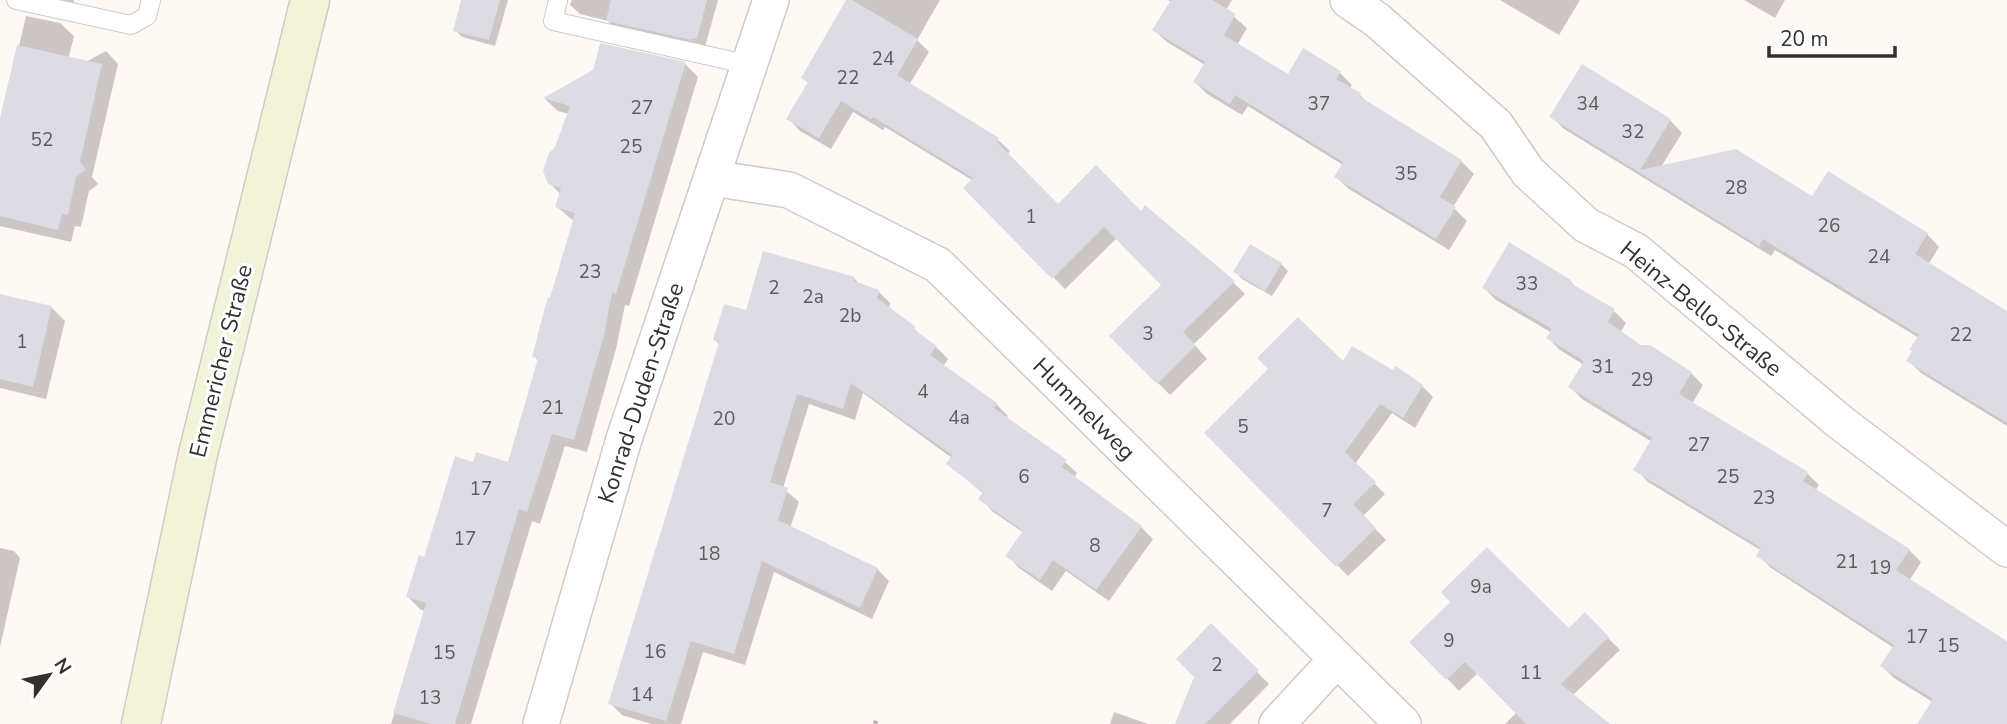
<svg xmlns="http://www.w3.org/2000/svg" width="2007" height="724" font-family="'Nunito Sans',sans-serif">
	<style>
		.shadow { fill: #0003 }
		.building { fill: #dddce5 }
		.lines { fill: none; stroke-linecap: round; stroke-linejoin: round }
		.lane-casing { stroke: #d2cac5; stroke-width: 20 }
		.street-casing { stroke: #d2cac5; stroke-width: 38 }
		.secondary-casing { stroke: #d2cac5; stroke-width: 41 }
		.path { stroke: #b7b2af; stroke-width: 4.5; stroke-dasharray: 3.5 5; stroke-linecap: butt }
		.lane { stroke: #fff; stroke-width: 18 }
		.street { stroke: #fff; stroke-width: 35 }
		.secondary { stroke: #f1f4d9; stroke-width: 38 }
		.labels { text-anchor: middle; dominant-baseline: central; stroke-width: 6; stroke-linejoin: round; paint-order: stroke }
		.number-label { font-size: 19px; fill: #5e5b5c }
		.street-label { font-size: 23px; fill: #33302e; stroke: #fff }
	</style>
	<rect width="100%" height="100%" fill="#fff9f6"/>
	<g class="shadow">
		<polygon points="50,0 74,0 73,5"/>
		<polygon points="463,0 508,0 495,46 462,37 455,30"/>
		<polygon points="572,0 718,0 705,47 617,30 608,21 580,14 570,5"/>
		<polygon points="848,0 940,0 917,40 929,52 909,85 998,140 1010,151 1007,155 1058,206 1141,214 1233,282 1245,294 1194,344 1207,359 1170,395 1111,336 1164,285 1117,238 1065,289 965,188 972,180 885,127 883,130 853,112 831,149 800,131 789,119 809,84 803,77"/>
		<polygon points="1168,0 1232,0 1226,10 1247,28 1237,45 1288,76 1339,72 1352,85 1349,89 1360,95 1371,106 1461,161 1474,174 1453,207 1467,221 1449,250 1349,189 1336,177 1343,165 1248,106 1242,115 1207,94 1195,82 1205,65 1167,42 1154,30 1171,2"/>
		<polygon points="1500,0 1580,0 1559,35"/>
		<polygon points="1744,0 1785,0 1775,18"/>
		<polygon points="26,16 60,23 74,36 65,73 106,51 118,64 92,177 98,184 89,191 81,227 75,226 71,242 0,226 0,126"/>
		<polygon points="685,64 698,77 629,306 625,305 616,349 587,452 565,446 540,524 532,521 471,724 391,724 426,611 421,610 408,597 475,464 509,464 539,361 534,356 574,221 557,207 561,195 550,183 556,148 569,114 558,111 545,99 595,72"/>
		<polygon points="1552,117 1670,120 1682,133 1661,167 1813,199 1927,234 1939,247 1928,265 2007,313 2007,426 1921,373 1908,360 1919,338 1775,250 1771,256 1564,129"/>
		<polygon points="1281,264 1288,271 1272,296 1242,279 1235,272"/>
		<polygon points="854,278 861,286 878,291 890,303 889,309 936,347 948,359 943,366 996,404 1008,416 1006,419 1065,462 1077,473 1074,478 1141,527 1153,539 1109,601 1066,571 1052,591 1019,568 1008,556 1024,533 992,511 981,499 984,494 948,464 952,458 863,393 855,420 809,404 783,488 799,502 790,528 877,569 889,581 872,619 774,572 745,665 703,652 681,724 651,724 622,715 610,703 720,345 715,340 747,312"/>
		<polygon points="1570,281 1579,290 1614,311 1626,323 1620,333 1640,347 1650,347 1691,373 1703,385 1692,404 1807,473 1819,485 1815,491 1909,550 1921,562 1909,581 2007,643 2007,724 1968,724 1894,678 1882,666 1894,648 1771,568 1759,556 1762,551 1648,482 1636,469 1652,442 1582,399 1570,387 1584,365 1560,350 1548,338 1552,333 1496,300 1484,288"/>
		<polygon points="0,296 51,307 65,321 46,399 0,388"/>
		<polygon points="1343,363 1393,373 1396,369 1422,386 1433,397 1415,428 1392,413 1355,464 1385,494 1363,516 1386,540 1348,576 1206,433"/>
		<polygon points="0,548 14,551 20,558 0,647"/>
		<polygon points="1585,615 1620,650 1572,696 1605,724 1505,724 1517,712 1478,673 1459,691 1412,642 1569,630"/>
		<polygon points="1211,626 1269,684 1230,724 1177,724 1196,677"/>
		<polygon points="1114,712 1148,724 1110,724"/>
	</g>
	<g class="building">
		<polygon points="461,0 500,0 489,40 453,31"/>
		<polygon points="611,0 707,0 697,39 693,38 692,40 606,21"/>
		<polygon points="846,0 852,0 918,39 897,75 999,138 997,142 1058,204 1096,165 1141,211 1145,205 1235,281 1183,332 1196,346 1157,384 1109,336 1161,285 1104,227 1052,279 963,188 973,178 873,117 871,119 841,101 819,138 786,119 808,82 801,78"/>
		<polygon points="1171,0 1212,0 1236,14 1224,35 1288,74 1303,48 1341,71 1336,79 1361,93 1359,96 1462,160 1440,197 1456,207 1436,239 1334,177 1343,162 1235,95 1230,104 1193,82 1205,62 1152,30"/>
		<polygon points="600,43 686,62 616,294 612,293 604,335 574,440 552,434 527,512 519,509 455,724 432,724 393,713 426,603 406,597 419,555 424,557 455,456 473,462 476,452 508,462 538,358 532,357 542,318 548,297 550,298 575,213 555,207 561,188 548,184 543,171 549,153 555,147 570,106 543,98 593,70"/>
		<polygon points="17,45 102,64 80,162 86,170 76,177 68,215 62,214 58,230 0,216 0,118"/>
		<polygon points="1582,64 1671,119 1640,170 1736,149 1812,196 1828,171 1928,233 1915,254 2007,311 2007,423 1906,361 1912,351 1909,350 1919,335 1763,239 1759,246 1549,117"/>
		<polygon points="1509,242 1571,280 1570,283 1615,309 1608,322 1641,345 1650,345 1692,372 1679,394 1808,472 1803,481 1910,549 1896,570 2007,641 2007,724 1917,724 1933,699 1880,666 1894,645 1756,556 1761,548 1633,470 1652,438 1568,387 1584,361 1546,338 1552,329 1482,288"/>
		<polygon points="1250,244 1282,263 1265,291 1233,272"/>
		<polygon points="763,251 855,277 854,281 879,290 877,298 916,327 914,330 937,346 930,355 997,403 994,408 1067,460 1062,467 1142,526 1096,590 1053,560 1040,580 1005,556 1023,531 978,499 983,492 946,464 952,455 851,383 843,409 797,394 770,482 788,488 778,520 878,568 860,608 762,561 734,654 691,641 666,721 608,704 719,342 713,340 724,304 746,310"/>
		<polygon points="0,294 52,306 33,387 0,379"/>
		<polygon points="1298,317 1343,361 1352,346 1393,370 1396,366 1423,385 1403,418 1380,404 1345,452 1376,482 1353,504 1376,528 1336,567 1204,433 1268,369 1257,358"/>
		<polygon points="1487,547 1569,628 1585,612 1609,637 1561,684 1610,724 1526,724 1465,662 1446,680 1409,642 1450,602 1441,592"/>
		<polygon points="1211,623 1259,670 1205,724 1175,724 1194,677 1176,659"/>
	</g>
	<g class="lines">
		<defs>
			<g id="lane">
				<polyline points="16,0 131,25 147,16 151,0"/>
				<polyline points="558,0 553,21 750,65"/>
			</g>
			<g id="street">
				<polyline points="1348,0 1377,20 1496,125 1528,172 1586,225 1636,251 1840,422 2007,549"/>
				<polyline points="712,178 789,190 938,265 1403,724"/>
				<polyline points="541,724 624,439 771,0"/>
				<polyline points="1277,724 1337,659"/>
			</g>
			<polyline id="secondary" points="141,724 198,454 310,0"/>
		</defs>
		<use href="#lane" class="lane-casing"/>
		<use href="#street" class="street-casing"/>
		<use href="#secondary" class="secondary-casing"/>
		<polyline class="path" points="875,724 878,716"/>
		<use href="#lane" class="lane"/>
		<use href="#street" class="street"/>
		<use href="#secondary" class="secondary"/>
	</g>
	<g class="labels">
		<g class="number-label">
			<text x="883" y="59">24</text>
			<text x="848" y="78">22</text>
			<text x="1319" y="104">37</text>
			<text x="1588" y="104">34</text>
			<text x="642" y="108">27</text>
			<text x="1633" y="132">32</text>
			<text x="42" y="140">52</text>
			<text x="631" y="147">25</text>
			<text x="1406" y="174">35</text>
			<text x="1736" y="188">28</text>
			<text x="1031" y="217">1</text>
			<text x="1829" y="226">26</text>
			<text x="1879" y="257">24</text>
			<text x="590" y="272">23</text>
			<text x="1527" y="284">33</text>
			<text x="774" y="288">2</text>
			<text x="813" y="297">2a</text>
			<text x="850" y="316">2b</text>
			<text x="1148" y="334">3</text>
			<text x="1961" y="335">22</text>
			<text x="22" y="342">1</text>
			<text x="1603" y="367">31</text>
			<text x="1642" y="380">29</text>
			<text x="923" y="392">4</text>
			<text x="553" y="408">21</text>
			<text x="959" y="418">4a</text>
			<text x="724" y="419">20</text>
			<text x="1243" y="427">5</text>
			<text x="1699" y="445">27</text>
			<text x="1024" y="477">6</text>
			<text x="1728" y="477">25</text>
			<text x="481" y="489">17</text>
			<text x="1764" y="498">23</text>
			<text x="1327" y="511">7</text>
			<text x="465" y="539">17</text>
			<text x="1095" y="546">8</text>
			<text x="709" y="554">18</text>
			<text x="1847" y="562">21</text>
			<text x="1880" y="568">19</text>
			<text x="1481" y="587">9a</text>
			<text x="1917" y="637">17</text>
			<text x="1449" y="641">9</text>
			<text x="1948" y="646">15</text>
			<text x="655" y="652">16</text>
			<text x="444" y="653">15</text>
			<text x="1217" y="665">2</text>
			<text x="1531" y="673">11</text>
			<text x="642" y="695">14</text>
			<text x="430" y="698">13</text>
		</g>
		<g class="street-label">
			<text transform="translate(1701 309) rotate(39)">Heinz-Bello-Straße</text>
			<text transform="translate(221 361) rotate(-76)">Emmericher Straße</text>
			<text transform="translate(641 393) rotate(-72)">Konrad-Duden-Straße</text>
			<text transform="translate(1084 409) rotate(45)">Hummelweg</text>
		</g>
	</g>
	<g transform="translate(49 675) rotate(57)" stroke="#ffffff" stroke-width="5" paint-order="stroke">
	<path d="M0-5L12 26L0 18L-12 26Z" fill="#33302e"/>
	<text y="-10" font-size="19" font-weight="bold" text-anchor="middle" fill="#33302e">N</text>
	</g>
	<path d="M1769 46v10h126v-10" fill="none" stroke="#33302e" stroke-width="3.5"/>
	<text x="1780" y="46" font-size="21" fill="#33302e" stroke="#ffffff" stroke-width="5" paint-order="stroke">20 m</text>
</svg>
